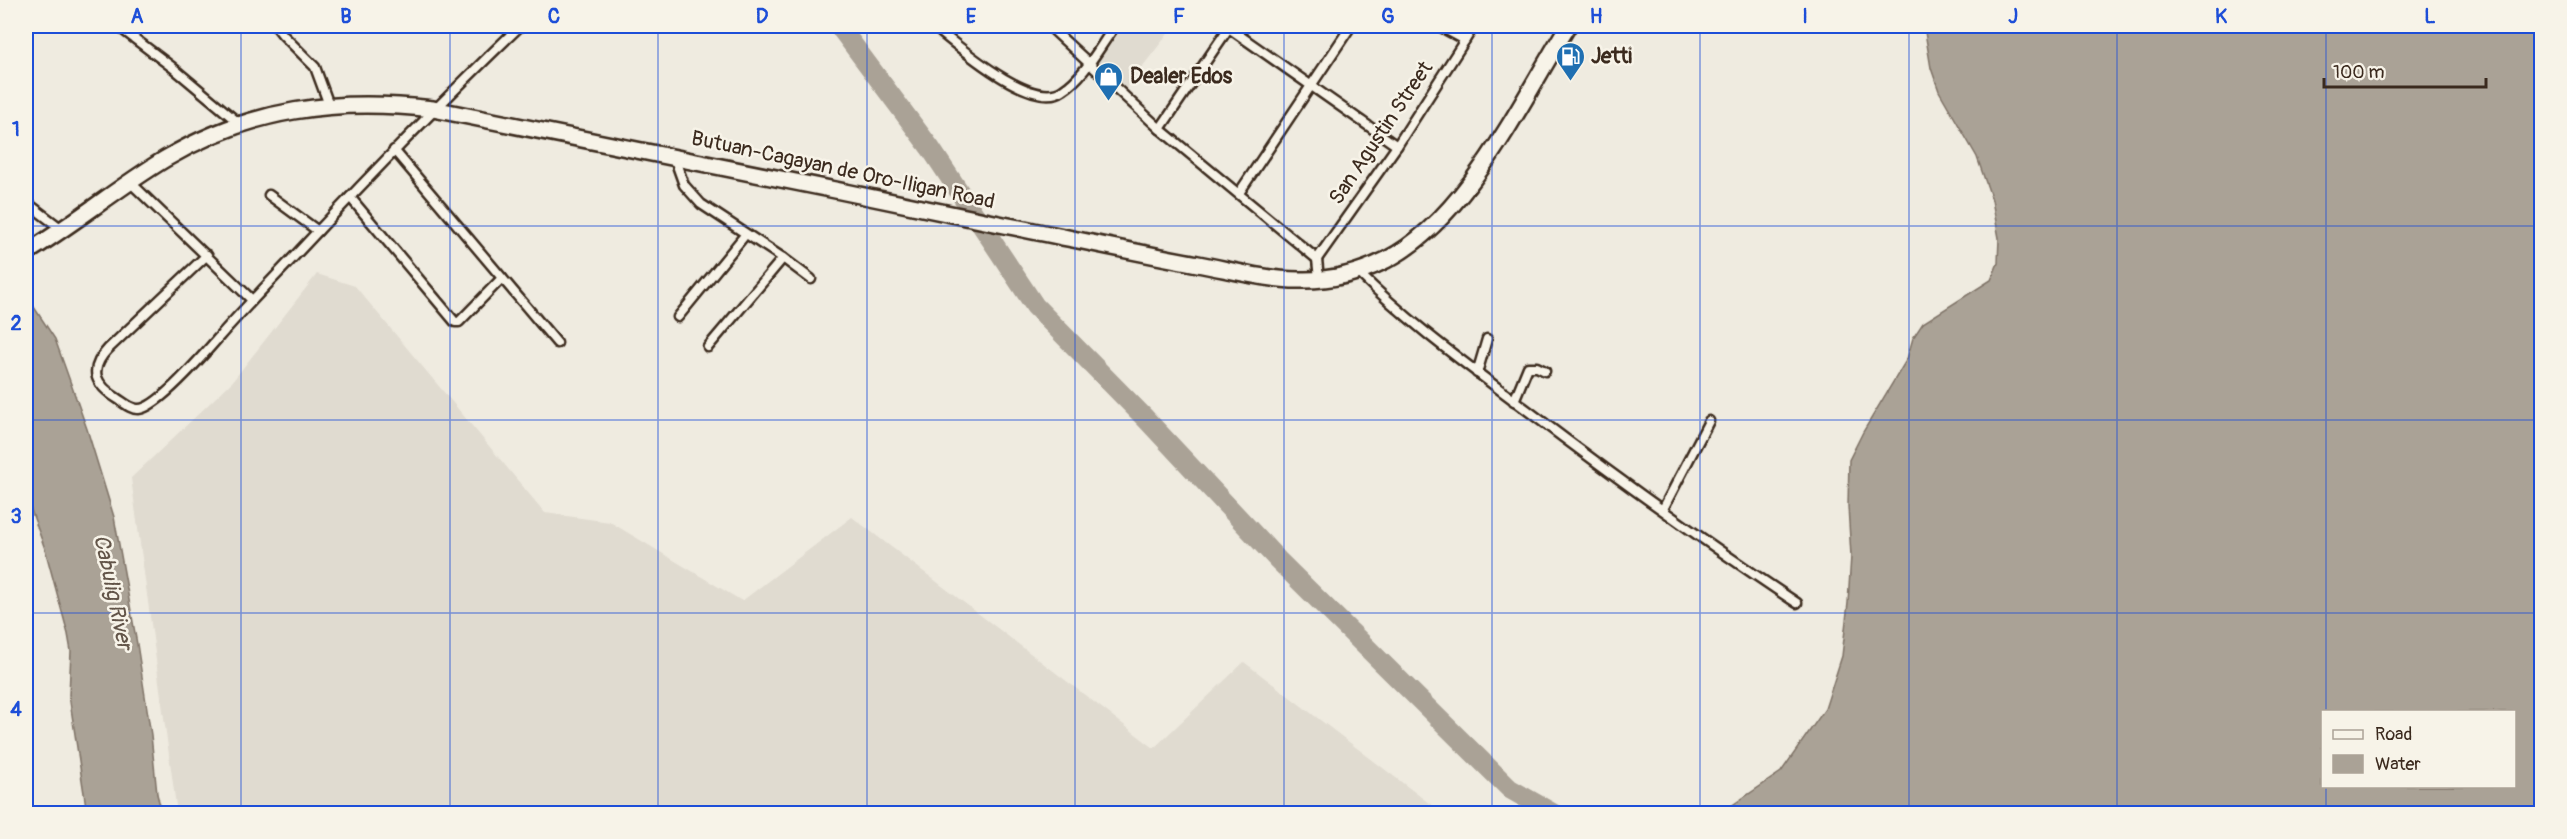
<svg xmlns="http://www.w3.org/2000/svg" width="2567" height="839" font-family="Pangolin,sans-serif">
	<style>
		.built { fill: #e0dbd0 }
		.water { fill: #aaa296; stroke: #7e7266; stroke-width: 1.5; fill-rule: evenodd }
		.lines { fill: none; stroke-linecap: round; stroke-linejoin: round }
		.river { stroke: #aaa296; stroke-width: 20 }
		.street-casing { stroke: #3b2a1e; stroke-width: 13 }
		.highway-casing { stroke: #3b2a1e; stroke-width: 20 }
		.street { stroke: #f7f3e8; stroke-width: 8 }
		.highway { stroke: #f7f3e8; stroke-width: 15 }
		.grid { fill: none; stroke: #1d4ed8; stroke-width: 1.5; stroke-opacity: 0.55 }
		.labels { text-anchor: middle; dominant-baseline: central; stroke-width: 5; stroke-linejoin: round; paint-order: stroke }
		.poi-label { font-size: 21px; font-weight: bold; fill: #3b2a1e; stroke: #f7f3e8; text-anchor: start }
		.street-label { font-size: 21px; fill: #3b2a1e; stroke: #f7f3e8 }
		.water-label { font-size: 22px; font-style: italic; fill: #625448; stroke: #f7f3e8 }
		.neatline { fill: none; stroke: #1d4ed8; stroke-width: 2 }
		.grid-label { font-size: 20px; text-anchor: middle; font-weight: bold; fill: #1d4ed8 }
	</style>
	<rect width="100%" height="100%" fill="#efebe0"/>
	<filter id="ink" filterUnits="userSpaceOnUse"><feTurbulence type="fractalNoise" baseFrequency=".0167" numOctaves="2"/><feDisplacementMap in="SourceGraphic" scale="12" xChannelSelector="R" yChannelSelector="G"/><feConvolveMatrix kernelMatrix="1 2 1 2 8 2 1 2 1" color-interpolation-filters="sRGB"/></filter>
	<g filter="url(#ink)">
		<g class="built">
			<polygon points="1124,26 1174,26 1125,89 1095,65"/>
			<polygon points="317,274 355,286 545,513 610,522 742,601 852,517 1154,748 1244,662 1442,813 177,813 131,478 232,382"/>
		</g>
		<g class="water">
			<path d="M1924,26H2541V813H1708L1731,806L1781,772L1825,709L1842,656L1848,603L1851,556L1848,506L1849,460L1863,432L1907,359L1913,338L1923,323L1991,280L1998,263L1999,238L1992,200L1977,157L1939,91L1931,68ZM2322,712H2514V786H2322Z"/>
			<polygon points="26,295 55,339 87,429 114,517 137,644 151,735 157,794 162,813 87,813 69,695 71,651 68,634 45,549 26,496"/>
		</g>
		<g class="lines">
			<polyline class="river" points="839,26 931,149 1035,306 1145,418 1278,560 1510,789 1554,814"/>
			<defs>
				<g id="street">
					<polyline points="118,26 172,67 240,124"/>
					<polyline points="276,26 283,35 315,67 329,105"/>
					<path d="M933,26C957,45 1032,112 1063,90C1085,76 1100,46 1115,26"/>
					<polyline points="1049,26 1160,129 1317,259"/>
					<polyline points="1226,26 1397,146"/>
					<polyline points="1439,26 1465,40"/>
					<polyline points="1160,129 1230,26"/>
					<polyline points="394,150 557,343"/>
					<polyline points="674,157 684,185 701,204 783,258 811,279"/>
					<polyline points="130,182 252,300"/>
					<polyline points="1239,193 1351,26"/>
					<polyline points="269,195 318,231"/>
					<polyline points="350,197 455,322 459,322 502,278"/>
					<polyline points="26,202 63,230"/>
					<path d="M207,255L108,349C87,371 96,385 118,399C124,403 132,410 139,409C158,408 206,352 219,337C246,306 275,277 303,247C374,171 446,97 520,26"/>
					<polyline points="1317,259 1397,146 1474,26"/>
					<polyline points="1317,259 1319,279"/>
					<path d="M1358,272C1410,324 1469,366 1527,410C1615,477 1705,542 1797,603"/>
					<polyline points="678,317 745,235"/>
					<polyline points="708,347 783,258"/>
					<polyline points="1477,373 1487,339"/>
					<polyline points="1514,401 1528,367 1537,367 1545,371"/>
					<polyline points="1663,509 1709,421"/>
				</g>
				<path id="highway" d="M26,253C74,224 117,188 165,159C251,108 336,98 433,109C624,147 814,185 1004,225C1069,238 1133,252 1198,264C1231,270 1266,280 1299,280C1329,281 1360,273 1386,260C1467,219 1521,101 1568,26"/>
			</defs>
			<use href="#street" class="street-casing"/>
			<use href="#highway" class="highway-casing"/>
			<use href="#street" class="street"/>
			<use href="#highway" class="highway"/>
		</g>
	</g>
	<path class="grid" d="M241,26V814M450,26V814M658,26V814M867,26V814M1075,26V814M1284,26V814M1492,26V814M1700,26V814M1909,26V814M2117,26V814M2326,26V712M26,226H2542M26,420H2542M26,613H2542M2326,786V814"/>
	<defs>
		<symbol id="fuel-pin" viewBox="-11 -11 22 30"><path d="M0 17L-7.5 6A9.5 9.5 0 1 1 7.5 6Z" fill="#1f6fb2" stroke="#f7f3e8"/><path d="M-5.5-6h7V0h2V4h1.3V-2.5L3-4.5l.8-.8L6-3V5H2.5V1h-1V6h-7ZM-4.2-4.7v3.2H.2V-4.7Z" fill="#fff"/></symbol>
		<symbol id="shop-pin" viewBox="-11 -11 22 30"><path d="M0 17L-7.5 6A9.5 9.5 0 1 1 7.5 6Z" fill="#1f6fb2" stroke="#f7f3e8"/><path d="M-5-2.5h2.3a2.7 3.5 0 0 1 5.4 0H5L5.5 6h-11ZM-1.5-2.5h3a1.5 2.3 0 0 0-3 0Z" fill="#fff"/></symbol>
	</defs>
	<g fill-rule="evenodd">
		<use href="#fuel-pin" x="1554" y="40" width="33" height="45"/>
		<use href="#shop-pin" x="1092" y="60" width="33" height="45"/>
	</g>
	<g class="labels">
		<g class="poi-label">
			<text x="1591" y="56">Jetti</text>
			<text x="1130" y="76">Dealer Edos</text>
		</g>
		<g class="street-label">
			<text transform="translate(1381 133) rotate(-56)">San Agustin Street</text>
			<text transform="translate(843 170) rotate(12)">Butuan-Cagayan de Oro-Iligan Road</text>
		</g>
		<g class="water-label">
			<text transform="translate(113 592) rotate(78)">Cabulig River</text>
		</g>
	</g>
	<rect width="2567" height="839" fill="none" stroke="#f7f3e8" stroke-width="66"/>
	<rect x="2321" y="710" width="195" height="78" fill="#f7f3e8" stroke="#aca397" stroke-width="1.5"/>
	<rect x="2333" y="730" width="30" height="9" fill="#f7f3e8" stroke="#aca397" stroke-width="1.5"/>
	<text x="2375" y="740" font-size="18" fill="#3b2a1e">Road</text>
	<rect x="2333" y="755" width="30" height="18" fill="#aaa296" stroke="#aca397" stroke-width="1.5"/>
	<text x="2375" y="770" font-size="18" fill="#3b2a1e">Water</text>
	<path d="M2324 78v9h162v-9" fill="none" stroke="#3b2a1e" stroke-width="3"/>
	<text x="2333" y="78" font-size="18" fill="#3b2a1e" stroke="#f7f3e8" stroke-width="4.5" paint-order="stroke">100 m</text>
	<rect x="33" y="33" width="2501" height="773" class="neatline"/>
	<g class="grid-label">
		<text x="137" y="23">A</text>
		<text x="346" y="23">B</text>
		<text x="554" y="23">C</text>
		<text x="762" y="23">D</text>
		<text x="971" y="23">E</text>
		<text x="1179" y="23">F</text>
		<text x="1388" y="23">G</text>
		<text x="1596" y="23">H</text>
		<text x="1805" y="23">I</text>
		<text x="2013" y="23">J</text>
		<text x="2221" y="23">K</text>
		<text x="2430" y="23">L</text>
		<text x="16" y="136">1</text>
		<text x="16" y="330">2</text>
		<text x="16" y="523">3</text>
		<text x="16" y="716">4</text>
	</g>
</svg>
